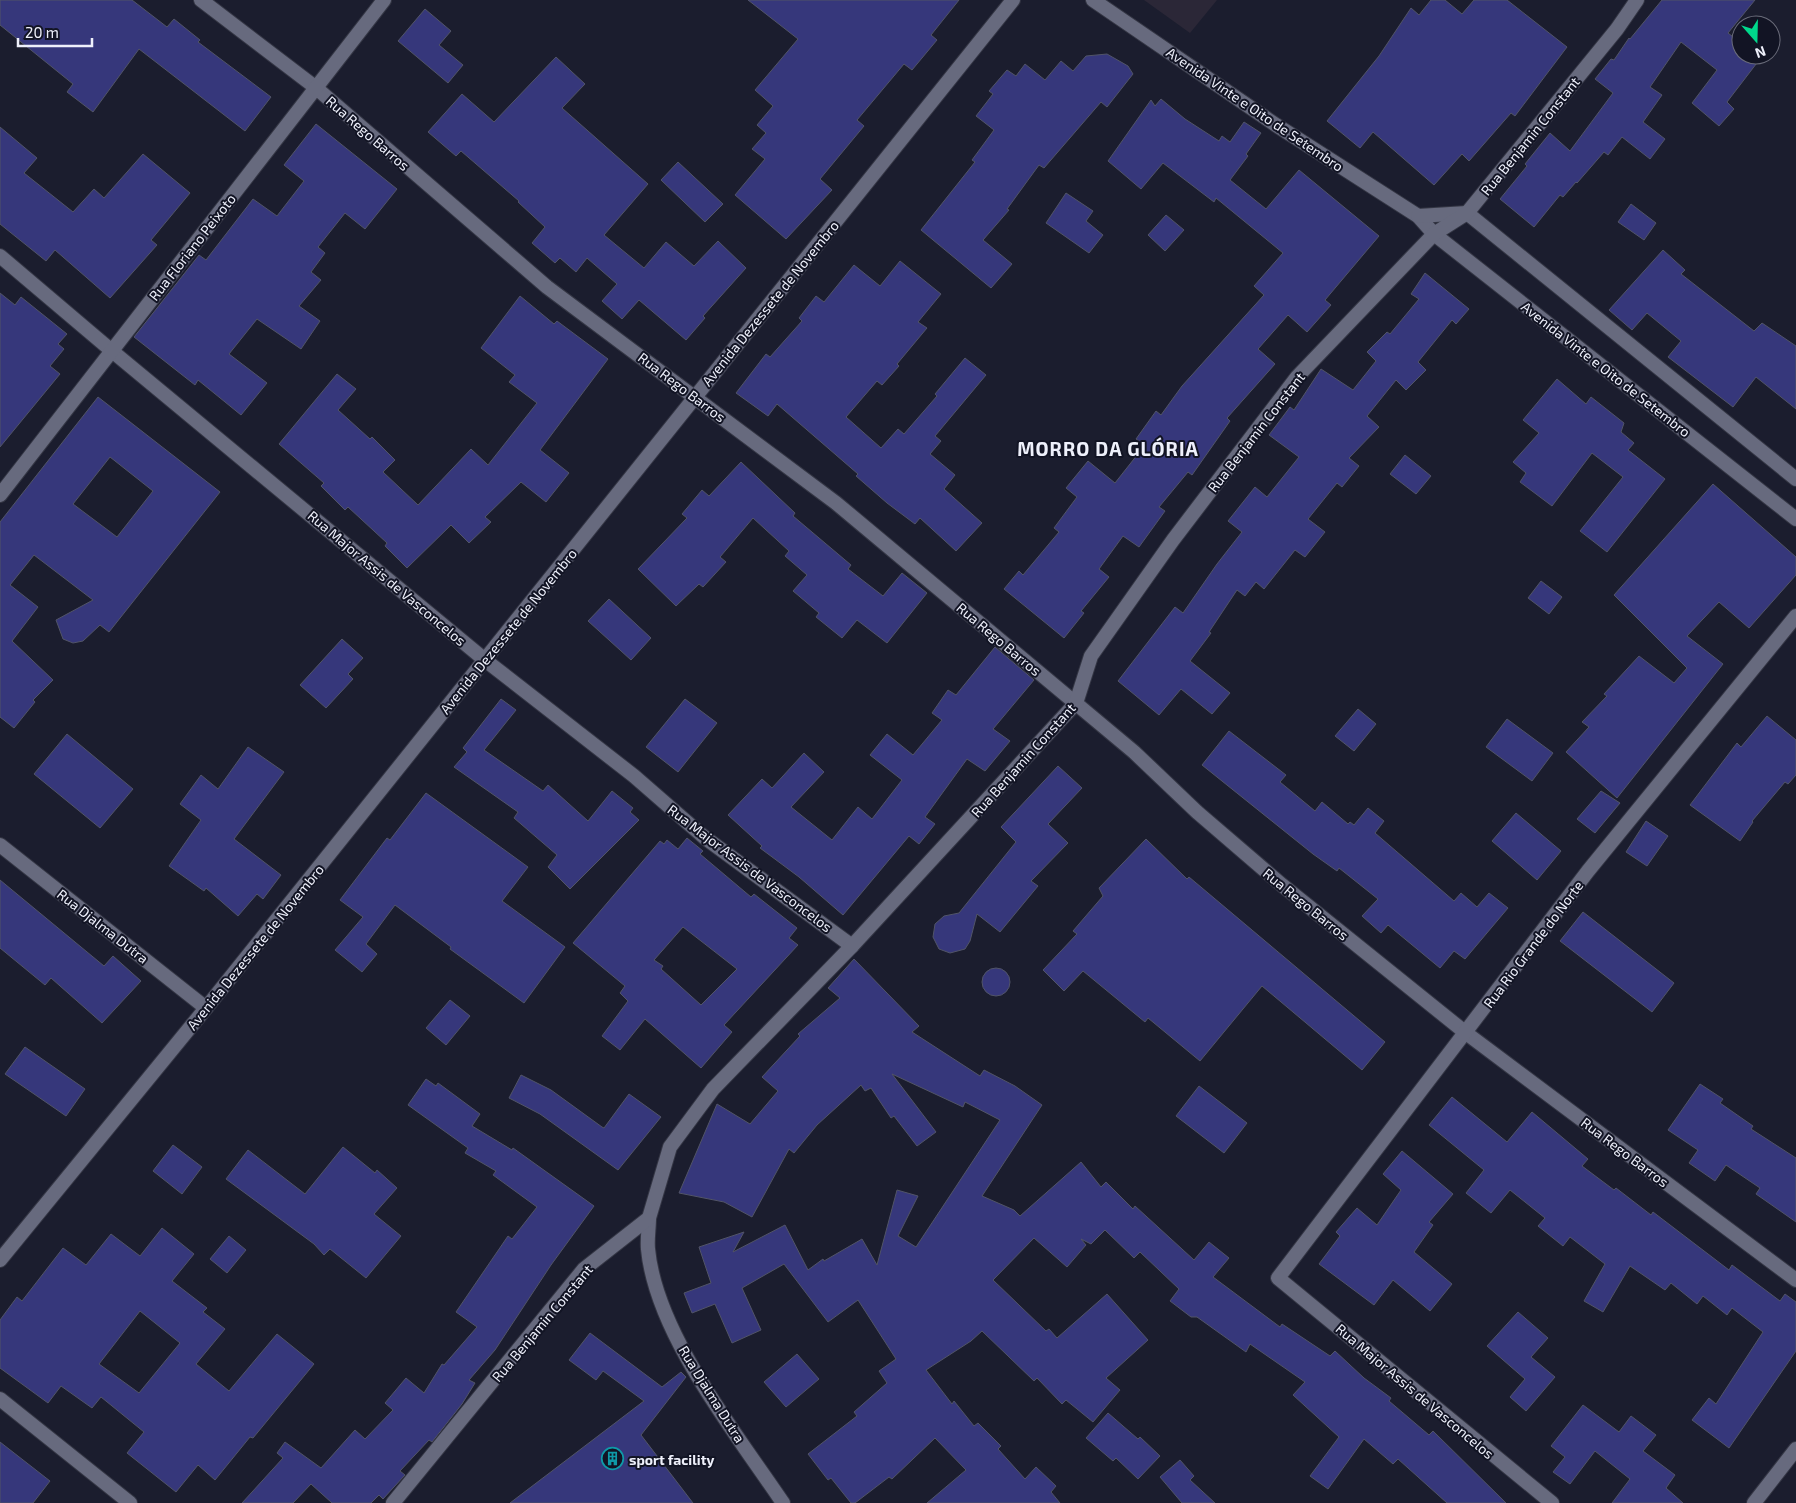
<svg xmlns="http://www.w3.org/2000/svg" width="1796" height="1503" font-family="'Exo 2',sans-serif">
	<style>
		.education { fill: #2b2737 }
		.building { fill: #36377b; stroke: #515467; fill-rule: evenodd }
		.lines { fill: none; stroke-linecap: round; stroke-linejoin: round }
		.minor-casing { stroke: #343644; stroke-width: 16 }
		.tertiary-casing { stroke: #343644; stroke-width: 16 }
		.minor { stroke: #676a7e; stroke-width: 14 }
		.tertiary { stroke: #676a7e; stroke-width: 14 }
		.labels { text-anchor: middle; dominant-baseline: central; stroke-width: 4; stroke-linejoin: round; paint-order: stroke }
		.street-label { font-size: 14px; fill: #eef0fb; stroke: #121424 }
		.poi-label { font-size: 14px; font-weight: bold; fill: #eef0fb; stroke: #121424; text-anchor: start }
		.district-label { font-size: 19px; font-weight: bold; letter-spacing: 1px; fill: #eef0fb; stroke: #121424 }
	</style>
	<rect width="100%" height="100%" fill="#1b1d2e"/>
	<polygon class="education" points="1144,0 1217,0 1190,33"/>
	<g class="building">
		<polygon points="0,0 132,0 167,27 174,19 200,40 198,42 271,97 245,131 139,49 93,112 67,92 73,84 0,25"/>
		<polygon points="748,0 959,0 931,35 937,40 912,70 904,64 857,120 864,126 820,179 832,190 786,239 735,195 765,159 752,149 766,133 757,125 773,106 755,90 798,39"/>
		<polygon points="1431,0 1445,0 1462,14 1474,0 1507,0 1567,47 1515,116 1511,113 1469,161 1462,154 1434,185 1373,132 1360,148 1327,121 1379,56 1411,8 1419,15"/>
		<polygon points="1662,0 1755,0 1728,33 1741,43 1741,55 1763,55 1727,102 1734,109 1719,126 1692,103 1717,70 1681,42 1650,87 1662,95 1643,122 1665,139 1650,159 1622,137 1608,155 1604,152 1577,183 1576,182 1563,197 1560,195 1534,227 1500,199 1527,166 1525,164 1550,133 1570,151 1613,93 1595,79 1611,59 1614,60 1629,38 1630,39"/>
		<polygon points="425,9 451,31 439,45 463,65 448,83 398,41"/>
		<polygon points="1107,54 1128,66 1133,74 1107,107 1101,102 1044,168 1039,165 1007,209 1009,210 983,240 1012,264 991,288 921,230 975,162 972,160 994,130 976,116 993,94 989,91 1007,70 1016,76 1025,64 1045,80 1061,61 1073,71 1086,56"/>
		<polygon points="556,57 585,84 562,108 648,184 604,235 644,268 666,242 694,266 718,241 746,268 703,316 705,318 686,340 639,300 622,319 602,301 617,284 587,258 576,272 560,258 555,263 532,243 545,227 518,202 519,201 461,151 456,156 428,132 462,94 494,122"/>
		<polygon points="1161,99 1185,119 1219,141 1222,136 1230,142 1244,122 1261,133 1246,154 1248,156 1230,180 1266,209 1299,170 1379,236 1325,300 1331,305 1307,332 1288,315 1258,349 1275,364 1227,418 1230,421 1192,475 1188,472 1159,507 1165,511 1139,547 1123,536 1099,569 1109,577 1081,611 1084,613 1064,638 1004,589 1019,571 1023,575 1059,532 1054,528 1077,497 1066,488 1088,461 1115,483 1145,445 1136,439 1156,411 1161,415 1182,386 1264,295 1254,286 1283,253 1216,198 1214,202 1163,163 1141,189 1108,161 1151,100 1155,106"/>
		<polygon points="316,124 397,189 365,229 345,213 318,247 325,253 311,272 321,280 299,306 320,321 301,349 257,319 229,354 267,383 241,415 198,380 195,385 134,337 199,255 206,260 253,199 277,216 304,181 284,165"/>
		<polygon points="0,127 37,158 24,173 73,212 94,189 104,198 143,154 190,193 151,240 157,245 110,298 55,250 46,261 0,224"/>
		<polygon points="678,162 723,204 705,222 661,180"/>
		<polygon points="1066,193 1093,211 1086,221 1103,235 1089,253 1046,223"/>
		<polygon points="1631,204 1656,223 1644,240 1618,222"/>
		<polygon points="1166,215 1184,230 1165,251 1148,235"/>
		<polygon points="1663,250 1685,270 1681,274 1754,331 1762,323 1796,346 1796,409 1756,377 1733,407 1668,357 1681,341 1647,313 1632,330 1609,310"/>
		<polygon points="900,261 941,294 918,322 927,328 897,364 899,366 882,385 877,381 846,417 881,448 898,429 904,434 937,396 935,394 965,358 986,375 935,436 941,441 930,454 955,475 944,489 982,523 956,551 920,518 915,524 887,503 856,476 858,474 777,404 768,416 736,393 766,354 770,357 802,321 799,318 816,296 824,302 854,265 880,286"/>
		<polygon points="1425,273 1469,309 1456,324 1452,320 1418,362 1426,370 1406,390 1396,380 1367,416 1379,427 1349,458 1359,466 1342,487 1337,483 1308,519 1325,532 1305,557 1295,550 1264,589 1256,582 1245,596 1237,590 1209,632 1211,633 1190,661 1230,693 1212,714 1181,689 1159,715 1118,681 1175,607 1183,613 1217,564 1242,532 1228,521 1255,487 1267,497 1299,457 1269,435 1290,407 1294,410 1321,369 1353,390 1376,361 1367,352 1387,332 1390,334 1419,299 1411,294"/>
		<polygon points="0,293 15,305 21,297 67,334 58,344 64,349 50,366 60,374 0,447"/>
		<polygon points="520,296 554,324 557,321 608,359 540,450 569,473 546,502 521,482 485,517 491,522 469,543 451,525 407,568 385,546 387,543 348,507 345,510 321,486 324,483 279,444 337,374 356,389 338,410 370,439 372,437 395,460 383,472 418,505 471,449 488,465 537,403 509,382 515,375 481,348"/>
		<polygon points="1557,379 1586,404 1591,397 1624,423 1621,432 1634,443 1628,450 1665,479 1607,552 1580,531 1623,477 1592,453 1552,506 1520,482 1526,473 1513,462 1539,433 1523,420"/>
		<path d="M98,397L220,492L109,632L100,625L83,641L73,643L63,639L56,620L93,600L34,555L10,585L38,607L12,641L53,680L33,700L35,702L14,728L0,717V522ZM110,457L153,491L117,537L73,504Z"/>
		<polygon points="1405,455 1431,476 1416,494 1390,474"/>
		<polygon points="741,462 795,513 793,516 851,565 848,569 883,596 902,573 927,593 887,643 857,620 842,638 816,617 819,613 793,591 807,575 785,556 789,551 753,518 720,557 726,562 703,587 699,584 676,606 638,569 687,518 682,514 702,490 709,496"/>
		<polygon points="1713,484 1796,557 1796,575 1749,628 1719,602 1687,636 1723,664 1617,798 1566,752 1589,727 1582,722 1607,696 1604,694 1639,656 1674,683 1687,668 1614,595"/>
		<polygon points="1541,581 1562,597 1549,614 1528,598"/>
		<polygon points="609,599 651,638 631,660 588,621"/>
		<polygon points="342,639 363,658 348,674 353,679 326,708 300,685"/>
		<polygon points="995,647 1034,680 993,729 1010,741 985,771 967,759 925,817 935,824 919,844 909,836 843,915 799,877 760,848 762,846 728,815 762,779 772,788 804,753 824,772 791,807 832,840 858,807 872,819 902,780 870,755 887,734 913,755 942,720 932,713 948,690 956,695"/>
		<polygon points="501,699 516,710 484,750 543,791 548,785 588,821 612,791 633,808 630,812 639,820 570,889 548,867 557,855 514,818 518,812 454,767 467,752 463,748"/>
		<polygon points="685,699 717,723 678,772 646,747"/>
		<polygon points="1358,709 1376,724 1354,751 1335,736"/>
		<polygon points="1767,716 1796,740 1796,775 1788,784 1785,782 1752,821 1753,822 1740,841 1690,805 1737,743 1741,747"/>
		<polygon points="1507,719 1553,753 1532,781 1486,747"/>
		<polygon points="1229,731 1286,775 1280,782 1315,811 1322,802 1348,824 1350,822 1354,825 1368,808 1384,821 1375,833 1454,901 1461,893 1477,907 1489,893 1508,908 1465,959 1454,951 1440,968 1388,925 1381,933 1362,916 1378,899 1339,868 1337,871 1313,854 1202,765"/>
		<polygon points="67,734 133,789 100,828 34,774"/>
		<polygon points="248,747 284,772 234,839 281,875 263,899 257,894 238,916 206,888 204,891 169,866 201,820 180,804 201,775 218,789"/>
		<polygon points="1058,766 1082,788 1048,824 1068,843 1031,881 1038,886 1000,932 977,914 970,941 965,949 950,953 939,949 933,937 935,924 944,916 959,913 1016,842 1001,827"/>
		<polygon points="1601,791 1620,803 1595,833 1577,819"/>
		<polygon points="426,793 528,867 502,901 565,947 524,1003 450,949 451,947 395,905 366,944 377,954 362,972 335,950 363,917 340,900 387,838 390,840"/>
		<polygon points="1516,813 1561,851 1537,880 1492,841"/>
		<polygon points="1646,821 1668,836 1647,866 1626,852"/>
		<path d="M687,838L703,851L700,854L751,897L754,894L797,928L789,938L798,945L724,1025L732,1032L701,1068L645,1019L620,1050L602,1036L628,1001L620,993L625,986L573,943L660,841L664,844L667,840L678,849ZM683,927L737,969L701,1005L661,969L663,966L654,960Z"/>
		<polygon points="1146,839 1187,879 1189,877 1385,1042 1362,1070 1262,986 1200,1061 1148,1018 1145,1022 1083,971 1064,991 1043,970 1077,934 1073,931 1103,896 1099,888"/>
		<polygon points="0,880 104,966 113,956 141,981 102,1023 51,978 45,985 0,948"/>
		<polygon points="1583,912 1674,983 1652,1012 1560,941"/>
		<polygon points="854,959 919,1026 912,1032 980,1076 984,1070 1015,1086 1042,1105 982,1196 1014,1210 1020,1216 1081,1162 1101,1187 1106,1182 1133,1209 1135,1206 1194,1260 1209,1242 1229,1258 1213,1277 1280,1327 1282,1324 1330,1356 1335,1351 1364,1378 1391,1398 1389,1401 1429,1435 1433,1431 1506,1503 1447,1503 1398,1459 1393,1464 1364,1439 1328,1489 1310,1476 1339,1437 1293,1395 1305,1382 1250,1344 1246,1352 1197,1317 1191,1317 1170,1301 1179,1289 1140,1252 1134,1258 1105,1230 1091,1244 1081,1239 1086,1245 1067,1267 1034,1238 993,1280 1046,1331 1049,1329 1057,1338 1107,1294 1148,1340 1106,1378 1120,1390 1093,1422 1066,1400 1062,1404 1037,1378 1034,1381 982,1331 971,1341 926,1370 952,1404 954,1401 974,1426 978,1423 1001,1446 998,1449 1025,1479 1036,1467 1056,1486 1051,1492 1060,1503 927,1503 966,1470 935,1438 892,1479 889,1477 855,1503 851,1503 831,1478 828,1480 808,1454 857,1416 854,1412 887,1383 879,1371 896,1359 858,1300 828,1322 784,1264 742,1288 761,1330 732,1343 715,1304 692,1313 684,1293 711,1283 699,1247 744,1232 733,1252 785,1225 808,1270 823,1259 824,1261 862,1239 877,1265 897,1190 918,1196 898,1236 916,1247 1000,1120 965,1102 963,1107 892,1074 936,1132 917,1146 894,1116 891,1118 871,1088 865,1091 861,1085 817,1125 794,1153 789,1149 752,1217 724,1202 679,1193 717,1104 750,1124 778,1091 762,1077 800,1036 798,1034 840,998 828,988"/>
		<circle cx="996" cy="982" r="14"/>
		<polygon points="450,1000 470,1016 446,1045 426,1028"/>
		<polygon points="25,1047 85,1089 66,1116 5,1074"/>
		<polygon points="521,1075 551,1090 602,1127 604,1128 629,1094 661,1117 618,1170 540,1114 509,1098"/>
		<polygon points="426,1079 436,1086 438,1083 480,1114 472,1126 512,1150 513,1148 594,1206 551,1265 495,1350 469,1380 475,1383 462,1404 432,1442 429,1440 400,1471 405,1475 383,1499 379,1495 371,1503 332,1503 311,1484 293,1503 242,1503 283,1458 277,1453 285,1442 321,1468 355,1430 365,1439 393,1410 385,1403 406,1378 424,1393 442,1364 444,1365 477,1327 456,1312 508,1236 512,1239 537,1207 493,1175 496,1171 465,1153 468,1148 408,1105"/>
		<polygon points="1700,1084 1723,1099 1720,1103 1753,1126 1751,1129 1796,1158 1796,1222 1756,1194 1760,1188 1726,1165 1715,1181 1689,1163 1698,1150 1668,1130"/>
		<polygon points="1199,1086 1247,1123 1224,1153 1176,1116"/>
		<polygon points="1452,1097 1507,1142 1532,1112 1588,1159 1582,1166 1614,1190 1616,1188 1651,1215 1653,1212 1729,1270 1732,1265 1780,1301 1785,1294 1796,1302 1796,1351 1729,1448 1692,1420 1709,1398 1716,1404 1763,1332 1732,1308 1727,1315 1703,1296 1697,1304 1671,1283 1665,1290 1630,1266 1603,1312 1584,1301 1605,1264 1570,1237 1563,1246 1538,1226 1545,1218 1510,1190 1491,1213 1466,1193 1484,1170 1429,1125"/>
		<polygon points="173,1145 202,1167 182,1194 153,1171"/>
		<polygon points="343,1147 375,1173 377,1170 397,1188 374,1214 401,1236 366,1278 330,1249 324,1255 314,1244 226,1179 248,1150 305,1194"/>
		<polygon points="1402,1151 1453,1194 1429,1222 1433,1225 1414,1252 1452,1284 1430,1311 1393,1280 1374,1305 1319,1264 1340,1236 1336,1232 1357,1208 1377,1225 1401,1190 1383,1174"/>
		<path d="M162,1228L194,1254L172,1281L207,1308L203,1312L225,1329L196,1364L229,1391L277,1334L314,1364L253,1438L250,1437L215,1480L198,1465L176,1492L127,1453L144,1432L101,1397L92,1408L61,1386L48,1403L0,1368V1320L17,1297L22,1301L63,1248L86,1265L111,1234L140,1256ZM140,1311L180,1343L139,1393L99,1364Z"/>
		<polygon points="229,1236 246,1250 227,1273 210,1259"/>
		<polygon points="1518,1312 1548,1338 1531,1357 1555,1377 1526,1411 1510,1397 1525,1379 1487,1346"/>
		<polygon points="590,1333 662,1387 681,1372 686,1377 641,1435 693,1503 510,1503 644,1401 603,1371 596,1380 569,1360"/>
		<polygon points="797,1354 819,1379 786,1407 764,1382"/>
		<polygon points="1583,1405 1619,1432 1631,1416 1656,1435 1643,1451 1675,1475 1666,1488 1683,1503 1612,1503 1630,1479 1595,1451 1570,1484 1553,1472 1565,1457 1551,1446"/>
		<polygon points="1108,1413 1138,1439 1140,1437 1160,1456 1138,1479 1116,1458 1113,1461 1086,1438"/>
		<polygon points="0,1442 50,1481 33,1503 0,1503"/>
		<polygon points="1180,1460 1194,1476 1190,1480 1215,1503 1182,1503 1160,1477"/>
	</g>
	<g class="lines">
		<defs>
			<g id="minor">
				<polyline points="201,0 315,87 547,287 836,503 1134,752 1197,812 1282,885 1466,1033 1796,1280"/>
				<polyline points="1093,0 1276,125 1418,216 1434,234 1796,519"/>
				<polyline points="1418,216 1467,213 1796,479"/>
				<polyline points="0,256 112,351 485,660 634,776 704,837 852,946"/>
				<polyline points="0,495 384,0"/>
				<polyline points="0,845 206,1008"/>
				<path d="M649,1218C649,1228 647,1239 648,1249C656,1334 736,1433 783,1503"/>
				<polyline points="0,1260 206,1008 1013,0"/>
				<polyline points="393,1503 584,1269 649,1218 670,1147 713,1089 852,946 1076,703 1091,656 1173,540 1297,377 1434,234 1467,213 1617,29 1637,0"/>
				<polyline points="1552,1503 1278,1278 1588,871 1796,616"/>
				<polyline points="1754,1503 1796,1449"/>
			</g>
			<polyline id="tertiary" points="0,1399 130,1503"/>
		</defs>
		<use href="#minor" class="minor-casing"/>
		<use href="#tertiary" class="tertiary-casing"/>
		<use href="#minor" class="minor"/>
		<use href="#tertiary" class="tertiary"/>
	</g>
	<defs>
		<symbol id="building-ring" viewBox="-11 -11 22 22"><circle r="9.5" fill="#121424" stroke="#0f9aa8" stroke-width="1.5"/><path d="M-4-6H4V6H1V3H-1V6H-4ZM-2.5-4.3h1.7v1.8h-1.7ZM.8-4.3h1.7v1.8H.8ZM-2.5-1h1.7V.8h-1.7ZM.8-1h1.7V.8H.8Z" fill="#0f9aa8"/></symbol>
	</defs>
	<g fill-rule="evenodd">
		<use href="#building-ring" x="600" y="1446" width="25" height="25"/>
	</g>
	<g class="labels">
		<g class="street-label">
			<text transform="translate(1255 109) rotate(34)">Avenida Vinte e Oito de Setembro</text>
			<text transform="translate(368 133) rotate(41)">Rua Rego Barros</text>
			<text transform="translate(1530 136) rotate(-51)">Rua Benjamin Constant</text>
			<text transform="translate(192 247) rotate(-52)">Rua Floriano Peixoto</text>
			<text transform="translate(770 303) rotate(-51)">Avenida Dezessete de Novembro</text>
			<text transform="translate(1606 369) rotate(38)">Avenida Vinte e Oito de Setembro</text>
			<text transform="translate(682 387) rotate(37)">Rua Rego Barros</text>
			<text transform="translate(1256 432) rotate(-52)">Rua Benjamin Constant</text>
			<text transform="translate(387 578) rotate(40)">Rua Major Assis de Vasconcelos</text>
			<text transform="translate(508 631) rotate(-51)">Avenida Dezessete de Novembro</text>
			<text transform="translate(999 639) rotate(40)">Rua Rego Barros</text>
			<text transform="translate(1023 760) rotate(-48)">Rua Benjamin Constant</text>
			<text transform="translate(750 868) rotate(37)">Rua Major Assis de Vasconcelos</text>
			<text transform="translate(1306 904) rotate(39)">Rua Rego Barros</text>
			<text transform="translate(103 926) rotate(38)">Rua Djalma Dutra</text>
			<text transform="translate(1533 944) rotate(-53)">Rua Rio Grande do Norte</text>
			<text transform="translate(255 947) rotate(-51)">Avenida Dezessete de Novembro</text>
			<text transform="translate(1625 1152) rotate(37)">Rua Rego Barros</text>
			<text transform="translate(542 1323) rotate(-50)">Rua Benjamin Constant</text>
			<text transform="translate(1415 1391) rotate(40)">Rua Major Assis de Vasconcelos</text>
			<text transform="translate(712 1394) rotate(58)">Rua Djalma Dutra</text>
		</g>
		<g class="poi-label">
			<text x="629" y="1459">sport facility</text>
		</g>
		<g class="district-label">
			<text x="1108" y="448">MORRO DA GLÓRIA</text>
		</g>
	</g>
	<g transform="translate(1756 40) rotate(160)"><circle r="24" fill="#121424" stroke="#6a6c7a"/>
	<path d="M0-4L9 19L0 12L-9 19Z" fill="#00d98c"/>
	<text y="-8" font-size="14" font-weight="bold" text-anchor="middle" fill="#eef0fb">N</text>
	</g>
	<path d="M18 38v8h74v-8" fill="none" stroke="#eef0fb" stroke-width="2.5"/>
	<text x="25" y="38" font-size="15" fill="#eef0fb" stroke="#121424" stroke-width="4" paint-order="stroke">20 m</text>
</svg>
